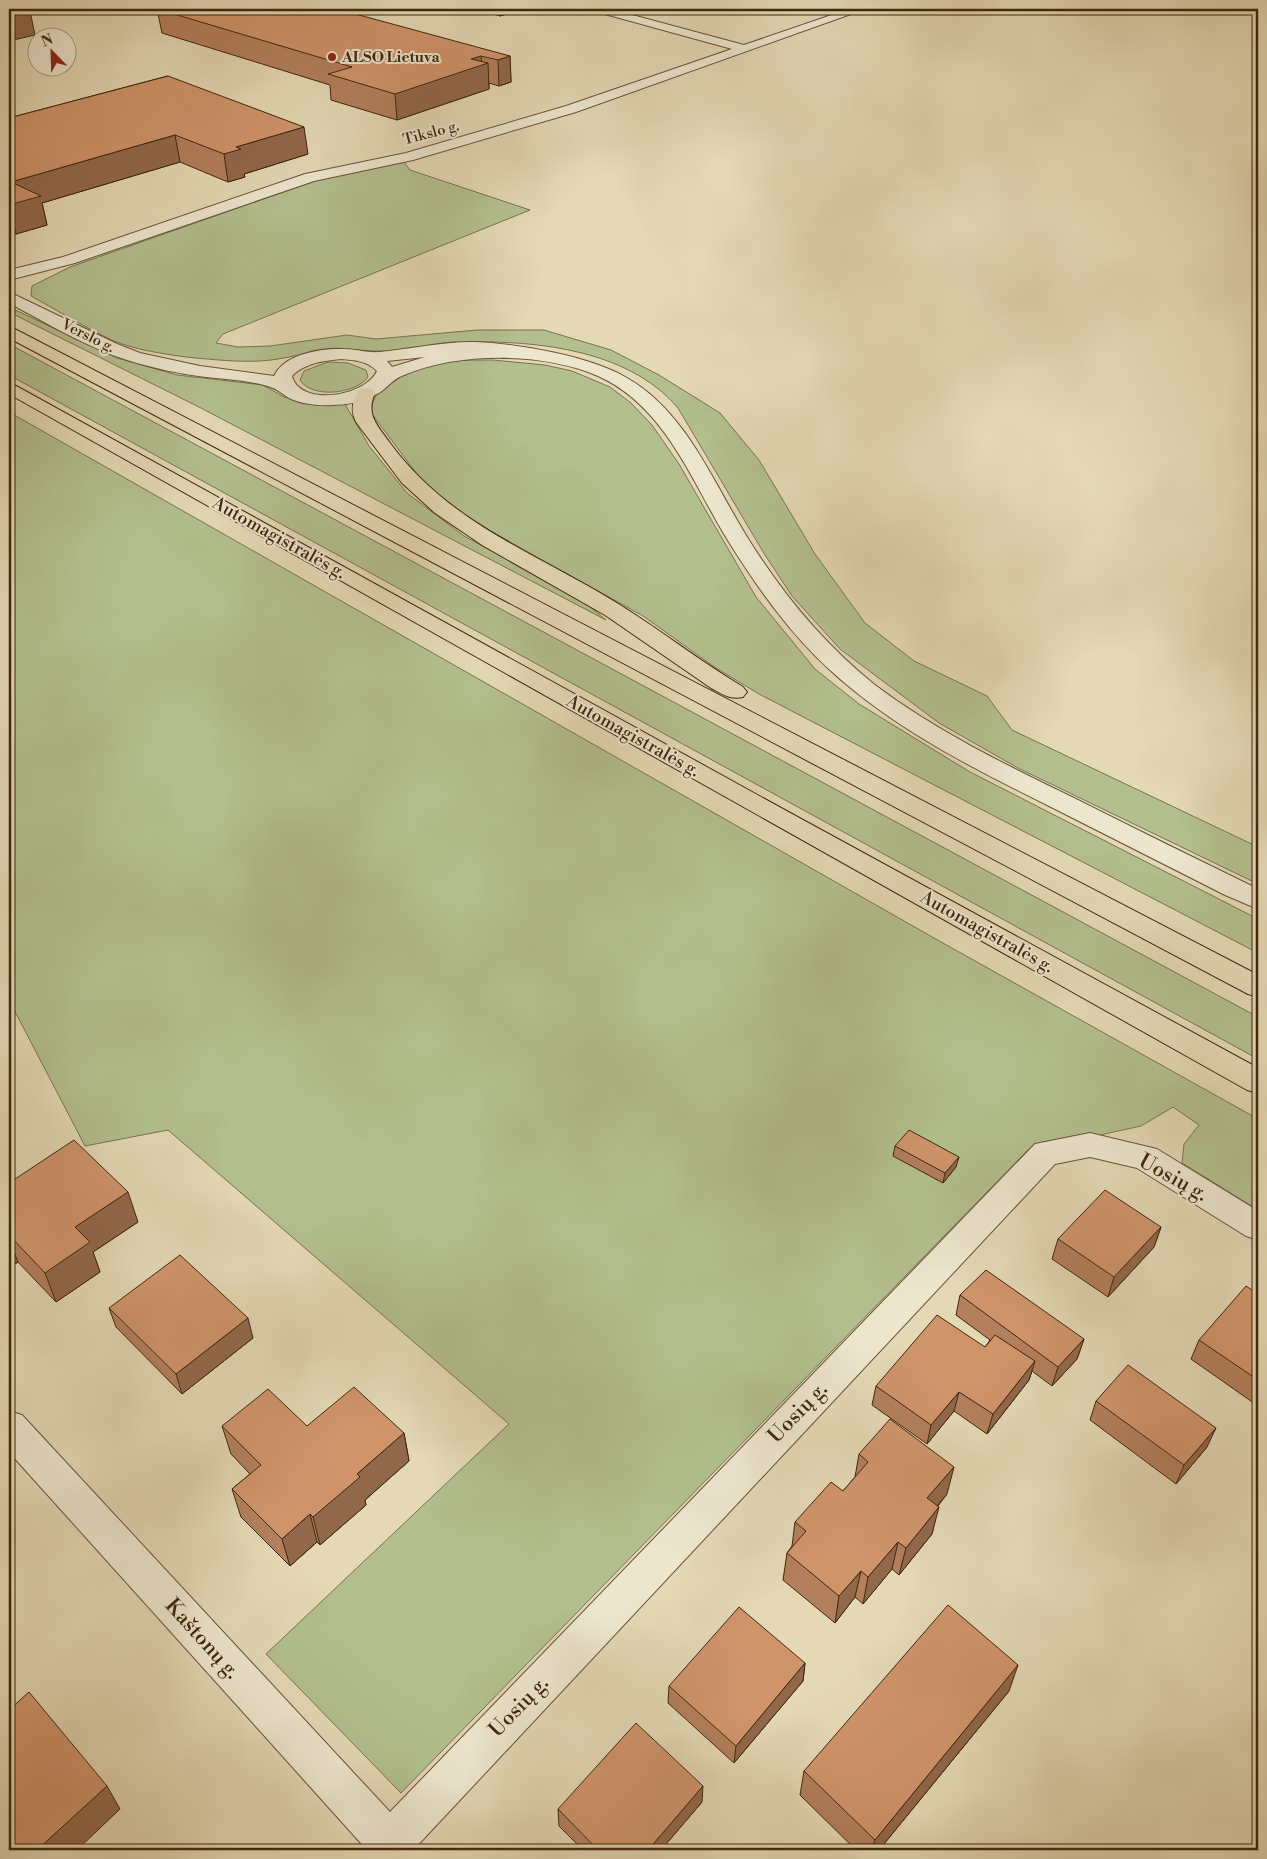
<svg xmlns="http://www.w3.org/2000/svg" width="1267" height="1859" font-family="'Libre Bodoni',serif">
	<style>
		.green { fill: #b3bf8e; stroke: #79734e }
		.lines { fill: none; stroke-linecap: round; stroke-linejoin: round }
		.minor-casing { stroke: #685337; stroke-width: 2 }
		.highway-casing { stroke: #3f270d; stroke-width: 2 }
		.minor { fill: #ede6cf; fill-rule: evenodd }
		.highway { fill: #e4d8b5; fill-rule: evenodd }
		.wall { fill: #b37f5c; stroke: #3f270d }
		.shaded-wall { fill: #92684b; stroke: #3f270d }
		.building { fill: #d0946b; stroke: #3f270d }
		.poi-dot { fill: #8f2418; stroke: #ede6cf; stroke-width: 2 }
		.labels { text-anchor: middle; dominant-baseline: central; stroke-width: 4; stroke-linejoin: round; paint-order: stroke }
		.far-poi-label { font-size: 15px; font-weight: bold; fill: #3f270d; stroke: #ede6cf; text-anchor: start }
		.far-street-label { font-size: 15px; fill: #3f270d; stroke: #ede6cf }
		.street-label { font-size: 18px; fill: #3f270d; stroke: #ede6cf }
		.near-street-label { font-size: 21px; fill: #3f270d; stroke: #ede6cf }
	</style>
	<rect width="100%" height="100%" fill="#e4d8b5"/>
	<filter id="stains"><feTurbulence type="fractalNoise" baseFrequency=".004" numOctaves="4"/><feColorMatrix values="0 0 0 0 .2 0 0 0 0 .09 0 0 0 0 .02 0 0 0 .5 -.17"/></filter>
	<radialGradient id="worn" r=".72"><stop offset=".6" stop-color="#630" stop-opacity="0"/><stop offset="1" stop-color="#630" stop-opacity=".3"/></radialGradient>
	<g class="green">
		<path d="M404,162L410,170L530,210L223,334L216,343L238,347L270,346L347,335L376,339L477,330H544L611,350L659,375L720,413L759,460L815,554L865,623L914,661L987,696L1012,730L1258,847V884L1018,768L939,723L840,649L792,596L765,555L678,408C626,347 530,340 454,342C429,343 404,352 379,351C360,351 342,348 323,350C308,352 293,357 278,359C255,363 230,361 207,359C180,357 138,351 114,341C86,328 58,311 31,296L32,286L70,267L323,178Z"/>
		<polygon points="9,307 117,358 146,366 177,375 263,385 284,397 315,405 345,404 369,446 407,493 464,536 582,600 606,620 199,407 9,312"/>
		<polygon points="9,344 1258,1017 1258,1059 9,375"/>
		<path d="M493,360L545,365L572,371L610,387L631,403L652,425L679,464L756,597L815,669L859,704L970,772L1258,919V953L759,694L716,668L643,616L483,527L447,503L425,485L372,414C367,387 410,369 432,364C451,360 473,360 493,360Z"/>
		<path d="M328,362L348,363L366,370L368,377C356,394 312,399 300,380L304,371Z"/>
		<polygon points="9,412 934,938 1258,1119 1258,1210 1182,1163 1184,1144 1199,1125 1173,1107 1141,1126 1027,1151 401,1793 266,1654 509,1424 168,1130 85,1146 9,1000"/>
	</g>
	<g class="lines">
		<defs>
			<g id="minor">
				<polygon points="592,9 610,9 744,45 849,9 865,9 576,112 413,160 314,181 75,263 9,280 9,270 63,257 305,174 406,153 566,106 732,49 594,11"/>
				<path d="M9,292L117,344L140,353L200,366L274,376C284,354 321,348 344,349C356,349 367,353 380,352C409,349 447,341 476,342C519,344 590,356 627,378C687,412 714,485 749,540C784,596 824,644 875,685C936,731 1006,765 1074,798C1135,829 1197,859 1258,889V909L1225,895C1168,866 1111,837 1055,809C976,770 896,730 831,671C789,633 757,587 727,539C691,480 665,406 598,376C543,352 459,352 404,375C389,381 388,389 375,395C363,402 346,405 332,405C319,406 301,404 289,398C279,392 277,388 264,385C245,380 225,379 206,377C181,374 152,368 127,360C86,347 47,323 9,303ZM425,357L392,367L387,361ZM341,359C355,360 367,361 377,371C365,397 300,407 292,376C305,363 323,361 341,359Z"/>
				<polygon points="1090,1133 1157,1149 1258,1211 1258,1240 1246,1236 1137,1168 1090,1157 1055,1164 416,1847 418,1850 367,1850 9,1452 9,1411 22,1415 390,1812 1035,1144"/>
			</g>
			<g id="highway">
				<polygon points="9,326 1258,975 1258,997 1248,994 9,338"/>
				<polygon points="9,382 783,809 1258,1068 1258,1093 1247,1090 9,394"/>
				<path d="M366,388L372,389L375,393C365,415 378,426 390,443C449,524 538,554 620,605C662,631 701,662 743,687L747,692L743,697C730,700 722,694 711,688L605,615L482,545L435,513L402,483L356,422C350,410 352,400 360,389Z"/>
			</g>
		</defs>
		<use href="#minor" class="minor-casing"/>
		<use href="#highway" class="highway-casing"/>
		<use href="#minor" class="minor"/>
		<use href="#highway" class="highway"/>
	</g>
	<g class="wall">
		<polygon points="157,9 510,56 511,82 499,86 489,83 489,89 397,120 331,100 330,85 162,33"/>
		<polygon points="483,9 517,9 517,11 500,16 483,10"/>
		<polygon points="168,76 308,154 244,174 245,177 228,182 180,162 42,203 47,225 16,234 9,231 9,118"/>
		<polygon points="895,1146 956,1167 943,1183 893,1156"/>
		<polygon points="9,1183 138,1222 93,1252 100,1272 56,1302 18,1262 9,1268"/>
		<polygon points="1161,1227 1154,1247 1108,1297 1052,1259 1058,1239"/>
		<polygon points="1258,1294 1258,1406 1191,1359 1199,1340"/>
		<polygon points="960,1295 1084,1339 1077,1359 1052,1386 1032,1371 1029,1380 987,1434 954,1411 927,1444 872,1405 876,1386 985,1347 990,1340 956,1315"/>
		<polygon points="109,1308 253,1338 182,1394 116,1327"/>
		<polygon points="1096,1401 1207,1447 1176,1484 1090,1420"/>
		<polygon points="222,1426 307,1426 404,1433 409,1461 365,1500 366,1505 320,1545 317,1542 290,1566 241,1517 232,1489 250,1474 231,1454"/>
		<polygon points="859,1454 947,1494 938,1506 932,1534 899,1575 892,1569 863,1604 855,1597 835,1623 783,1580 787,1553 792,1546 795,1522 843,1491 855,1477"/>
		<polygon points="1258,1537 1258,1547 1254,1544"/>
		<polygon points="805,1663 803,1681 734,1763 668,1703 669,1686"/>
		<polygon points="1009,1691 879,1850 856,1850 800,1795 804,1771"/>
		<polygon points="702,1802 661,1850 583,1850 559,1826 558,1809"/>
	</g>
	<g class="shaded-wall">
		<polygon points="500,9 517,9 517,11 500,16"/>
		<polygon points="30,11 35,35 9,41 9,15"/>
		<polygon points="481,56 482,65 488,63 489,89 397,120 395,94 471,59"/>
		<polygon points="510,56 511,82 499,86 498,60"/>
		<polygon points="304,127 308,154 244,174 245,177 228,182 224,154 236,147"/>
		<polygon points="175,135 180,162 42,203 47,225 16,234 9,205 11,182"/>
		<polygon points="959,1157 956,1167 943,1183 945,1173"/>
		<polygon points="128,1192 138,1222 93,1252 100,1272 56,1302 45,1273 75,1227"/>
		<polygon points="1161,1227 1154,1247 1108,1297 1114,1277"/>
		<polygon points="9,1240 18,1262 9,1268"/>
		<polygon points="248,1318 253,1338 182,1394 176,1374"/>
		<polygon points="1084,1339 1077,1359 1052,1386 1058,1367"/>
		<polygon points="1035,1361 1029,1380 987,1434 993,1414"/>
		<polygon points="959,1392 954,1411 927,1444 931,1425"/>
		<polygon points="1216,1428 1207,1447 1176,1484 1184,1465"/>
		<polygon points="404,1433 409,1461 365,1500 366,1505 320,1545 313,1517 357,1474"/>
		<polygon points="954,1467 947,1494 921,1525 927,1498"/>
		<polygon points="939,1507 932,1534 899,1575 906,1548"/>
		<polygon points="310,1514 317,1542 290,1566 282,1539"/>
		<polygon points="898,1542 892,1569 863,1604 868,1577"/>
		<polygon points="861,1571 855,1597 835,1623 839,1596"/>
		<polygon points="805,1663 803,1681 734,1763 736,1746"/>
		<polygon points="1018,1665 1009,1691 879,1850 872,1850 875,1840"/>
		<polygon points="107,1786 120,1809 77,1850 37,1850"/>
		<polygon points="703,1786 702,1802 661,1850 648,1850"/>
	</g>
	<g class="building">
		<polygon points="9,9 25,9 30,11 9,15"/>
		<polygon points="157,9 337,9 510,56 498,60 481,56 471,59 488,63 395,94 328,74 352,67"/>
		<polygon points="168,76 304,127 236,147 241,149 224,154 175,135 11,182 41,196 9,205 9,118"/>
		<polygon points="909,1130 959,1157 945,1173 895,1146"/>
		<polygon points="74,1140 128,1192 75,1227 90,1242 45,1273 9,1235 9,1183"/>
		<polygon points="1105,1190 1161,1227 1114,1277 1058,1239"/>
		<polygon points="180,1255 248,1318 176,1374 109,1308"/>
		<polygon points="986,1270 1084,1339 1058,1367 960,1295"/>
		<polygon points="1246,1286 1258,1294 1258,1380 1199,1340"/>
		<polygon points="937,1315 985,1347 995,1335 1035,1361 993,1414 959,1392 931,1425 876,1386"/>
		<polygon points="1128,1365 1216,1428 1184,1465 1096,1401"/>
		<polygon points="354,1387 404,1433 357,1474 360,1477 313,1517 310,1514 282,1539 232,1489 261,1465 222,1426 268,1389 307,1426"/>
		<polygon points="890,1419 954,1467 927,1498 939,1507 906,1548 898,1542 868,1577 861,1571 839,1596 787,1553 806,1531 795,1522 831,1482 843,1491 868,1462 859,1454"/>
		<polygon points="948,1605 1018,1665 875,1840 804,1771"/>
		<polygon points="739,1607 805,1663 736,1746 669,1686"/>
		<polygon points="29,1692 107,1786 37,1850 9,1850 9,1710"/>
		<polygon points="636,1723 703,1786 648,1850 598,1850 558,1809"/>
	</g>
	<circle class="poi-dot" cx="332" cy="57" r="5"/>
	<g class="labels">
		<g class="far-poi-label">
			<text x="342" y="57">ALSO Lietuva</text>
		</g>
		<g class="far-street-label">
			<text transform="translate(431 133) rotate(-15)">Tikslo g.</text>
			<text transform="translate(88 336) rotate(26)">Verslo g.</text>
		</g>
		<g class="street-label">
			<text transform="translate(279 538) rotate(29)">Automagistralės g.</text>
			<text transform="translate(633 736) rotate(29)">Automagistralės g.</text>
			<text transform="translate(987 932) rotate(29)">Automagistralės g.</text>
		</g>
		<g class="near-street-label">
			<text transform="translate(1173 1178) rotate(29)">Uosių g.</text>
			<text transform="translate(798 1413) rotate(-46)">Uosių g.</text>
			<text transform="translate(202 1639) rotate(48)">Kaštonų g.</text>
			<text transform="translate(519 1707) rotate(-46)">Uosių g.</text>
		</g>
	</g>
	<rect width="1267" height="1859" fill="none" stroke="#e4d8b5" stroke-width="30"/>
	<rect x="10" y="10" width="1247" height="1839" fill="none" stroke="#3f270d" stroke-width="2.5"/>
	<rect x="15" y="15" width="1237" height="1829" fill="none" stroke="#3f270d"/>
	<g transform="translate(52 52) rotate(337)"><circle r="24" fill="#ede6cf" stroke="#a79a81"/>
	<path d="M0-4L9 19L0 12L-9 19Z" fill="#8f2418"/>
	<text y="-8" font-size="14" font-weight="bold" text-anchor="middle" fill="#3f270d">N</text>
	</g>
	<rect width="100%" height="100%" filter="url(#stains)"/>
	<rect width="100%" height="100%" fill="url(#worn)"/>
</svg>
